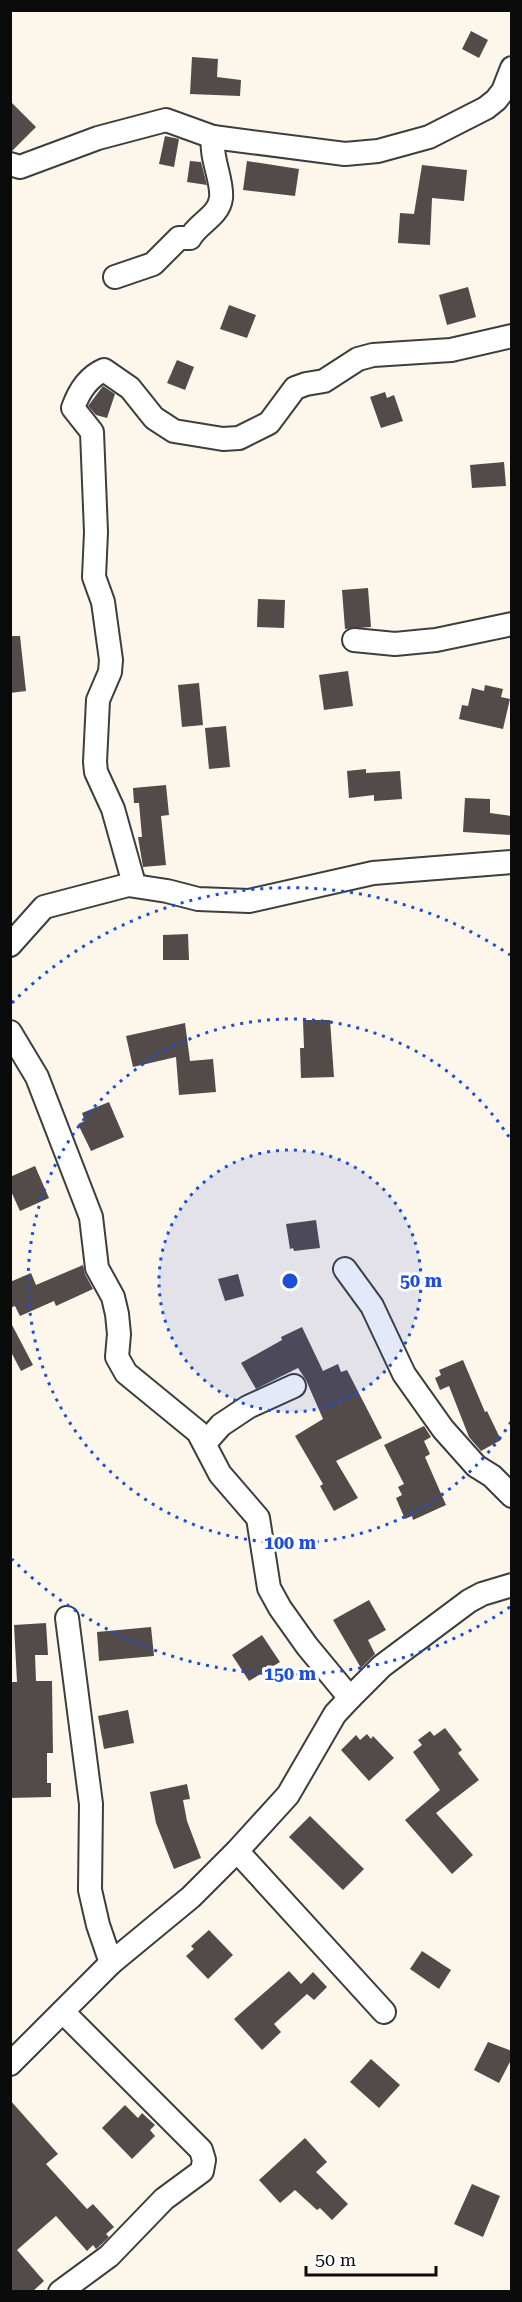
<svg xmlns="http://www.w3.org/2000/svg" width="522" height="2302" font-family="'Roboto Serif',serif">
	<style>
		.building { fill: #534b49 }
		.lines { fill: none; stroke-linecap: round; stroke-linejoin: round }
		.minor-casing { stroke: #3e3e3e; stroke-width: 26 }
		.minor { stroke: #fff; stroke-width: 22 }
		.ring { fill: none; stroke: #1d4ed8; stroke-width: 3; stroke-dasharray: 3 6 }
		.centre { fill: #1d4ed8; stroke: #fff; stroke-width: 3 }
		.ring-label { font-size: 18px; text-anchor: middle; font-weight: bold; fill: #1d4ed8; stroke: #fff; stroke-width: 6; stroke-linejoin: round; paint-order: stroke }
	</style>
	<rect width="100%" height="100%" fill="#fdf7eb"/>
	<g class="building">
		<polygon points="471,31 488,40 479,58 462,49"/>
		<polygon points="192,57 218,59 217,77 241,80 240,96 190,94"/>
		<polygon points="10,101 36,127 12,151 10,151"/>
		<polygon points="165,136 179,139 174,167 159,164"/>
		<polygon points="190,161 201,162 207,185 187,182"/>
		<polygon points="247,161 299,169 295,196 243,190"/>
		<polygon points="422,165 467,170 464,201 432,198 430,245 398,243 400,213 414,214"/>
		<polygon points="468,287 476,317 447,325 439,295"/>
		<polygon points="229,305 256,315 247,338 220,329"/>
		<polygon points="177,360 194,367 185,390 167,383"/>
		<polygon points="103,386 115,394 107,418 96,415 88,406"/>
		<polygon points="385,392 387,398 394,395 403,421 381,428 370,397"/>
		<polygon points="504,462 506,486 472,488 470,465"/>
		<polygon points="368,588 371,627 345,629 342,590"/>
		<polygon points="258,599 285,600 284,628 257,627"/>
		<polygon points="10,636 20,636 26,691 10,693"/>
		<polygon points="348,671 353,706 324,710 319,675"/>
		<polygon points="199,683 203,725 182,727 178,685"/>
		<polygon points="485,685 503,689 501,697 510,699 503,729 459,719 462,705 468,706 472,688 484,691"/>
		<polygon points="226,726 230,767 209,769 205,728"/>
		<polygon points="366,769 366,773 400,771 402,799 374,801 374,795 349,798 347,771"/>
		<polygon points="166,785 169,815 161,816 166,865 143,867 138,837 142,837 139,803 134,803 133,788"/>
		<polygon points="465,798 490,799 490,813 512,816 512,835 463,832"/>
		<polygon points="188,934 189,960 163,960 163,935"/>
		<polygon points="303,1020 330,1020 334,1077 301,1078 300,1048 304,1048"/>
		<polygon points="185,1023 190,1061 213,1059 216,1092 179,1095 176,1057 133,1067 126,1036"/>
		<polygon points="109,1102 124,1137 91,1151 78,1124 85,1121 82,1113"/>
		<polygon points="35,1166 49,1198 20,1211 10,1189 10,1177"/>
		<polygon points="316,1220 320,1248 294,1251 293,1248 290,1249 286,1224"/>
		<polygon points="83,1265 85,1274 93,1289 56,1306 54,1301 20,1316 15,1306 10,1308 10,1282 31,1273 36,1285"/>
		<polygon points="238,1274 244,1296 225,1301 218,1279"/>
		<polygon points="10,1321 33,1365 21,1371 10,1350"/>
		<polygon points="302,1327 323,1371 338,1364 341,1372 347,1370 382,1438 336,1461 358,1498 334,1511 320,1486 323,1484 295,1436 323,1419 306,1380 298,1368 256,1389 241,1363 282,1340 281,1337"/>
		<polygon points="463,1360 485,1412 487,1411 501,1440 481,1451 469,1437 449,1386 440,1390 435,1378 441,1375 439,1370"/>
		<polygon points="424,1426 431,1437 424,1441 430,1454 425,1457 446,1505 413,1520 412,1516 405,1519 396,1498 402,1495 398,1487 404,1484 384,1445"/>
		<polygon points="369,1600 386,1630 368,1640 375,1654 361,1668 333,1620"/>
		<polygon points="46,1623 48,1655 35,1655 36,1681 52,1681 53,1753 47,1753 47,1783 51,1783 51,1797 10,1798 10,1682 17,1682 14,1625"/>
		<polygon points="151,1627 154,1656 99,1661 97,1632"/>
		<polygon points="262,1635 280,1662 249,1681 232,1655"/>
		<polygon points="128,1710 134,1743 104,1749 98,1716"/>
		<polygon points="445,1728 462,1750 458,1753 479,1780 436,1813 473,1855 452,1874 405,1820 440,1790 413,1752 422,1745 418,1740 430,1731 434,1736"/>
		<polygon points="367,1734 371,1739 373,1736 394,1758 369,1781 341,1750 356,1735 360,1740"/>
		<polygon points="187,1784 190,1799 183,1800 187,1821 201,1858 174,1869 156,1823 150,1792"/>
		<polygon points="310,1816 364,1869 343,1890 289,1837"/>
		<polygon points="209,1930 233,1955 208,1979 186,1956 194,1949 191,1946"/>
		<polygon points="422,1951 451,1970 439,1989 410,1969"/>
		<polygon points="289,1971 301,1984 313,1972 327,1987 314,2000 307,1994 274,2024 281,2032 262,2050 234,2019"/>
		<polygon points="488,2042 512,2051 512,2058 499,2083 474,2070"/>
		<polygon points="371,2059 400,2085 379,2108 350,2082"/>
		<polygon points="10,2100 58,2154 46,2164 87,2209 93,2204 114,2227 106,2234 109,2237 104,2242 96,2249 93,2245 87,2251 56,2216 17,2250 44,2281 32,2292 10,2292"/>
		<polygon points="125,2105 138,2118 142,2113 155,2125 150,2130 155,2136 132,2159 102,2128"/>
		<polygon points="305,2138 327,2162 316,2172 348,2204 332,2220 320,2208 317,2210 295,2190 280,2203 259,2180"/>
		<polygon points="472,2184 500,2196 483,2237 454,2224"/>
	</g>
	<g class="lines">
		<defs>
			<g id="minor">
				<polyline points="10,164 20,167 98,138 166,120 213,137 345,154 378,151 429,137 486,108 496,100 503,91 512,68"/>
				<path d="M115,277L153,264L179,238H190C198,223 219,216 221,198C223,180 210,158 213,137"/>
				<polyline points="354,640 395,644 436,640 512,624"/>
				<path d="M134,884L113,809L96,772L95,762L98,700L110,672L111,660L103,602L94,577L96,532L92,432L73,408C79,391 88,377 104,370L130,388L154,418L174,431L223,439L239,438L269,423L295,388L306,384L324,381L358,359L373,355L451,350L512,336"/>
				<polyline points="10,945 44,907 128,885 167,891 198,899 249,901 373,873 512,862"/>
				<polyline points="10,1032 37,1077 91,1217 97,1268 113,1297 117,1314 119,1334 117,1357 126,1373 198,1432 220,1474 258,1518 269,1588 280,1608 307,1646 350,1698"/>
				<polyline points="345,1269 372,1306 404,1374 443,1429 476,1466 492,1476 512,1496"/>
				<polyline points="205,1443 221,1425 248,1407 294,1386"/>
				<polyline points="67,1618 91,1804 90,1890 98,1925 111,1963"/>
				<polyline points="237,1851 384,2012"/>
				<polyline points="10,2064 111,1963 191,1897 237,1851 288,1795 335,1714 350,1698 382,1666 469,1601 482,1594 512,1585"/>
				<polyline points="60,2292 109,2256 164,2199 202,2171 204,2160 201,2150 63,2012"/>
			</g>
		</defs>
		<use href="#minor" class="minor-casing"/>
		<use href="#minor" class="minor"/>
	</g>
	<circle cx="290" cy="1281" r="131" fill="#1d4ed8" fill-opacity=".12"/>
	<g class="ring">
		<circle cx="290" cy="1281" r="131"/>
		<path d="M511 1422A262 262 0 1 1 511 1140"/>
		<path d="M510 1607A393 393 0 0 1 12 1559M12 1003A393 393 0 0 1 510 955"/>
	</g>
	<circle cx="290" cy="1281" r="9" class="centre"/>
	<g class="ring-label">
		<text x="421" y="1287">50 m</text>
		<text x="290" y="1549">100 m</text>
		<text x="290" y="1680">150 m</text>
	</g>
	<rect width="522" height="2302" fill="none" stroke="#0b0b0b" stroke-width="24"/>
	<path d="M306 2266v9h130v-9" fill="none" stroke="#0b0b0b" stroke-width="3"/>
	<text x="315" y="2266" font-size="18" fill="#0b0b0b" stroke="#ffffff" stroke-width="4.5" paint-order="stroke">50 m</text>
</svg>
